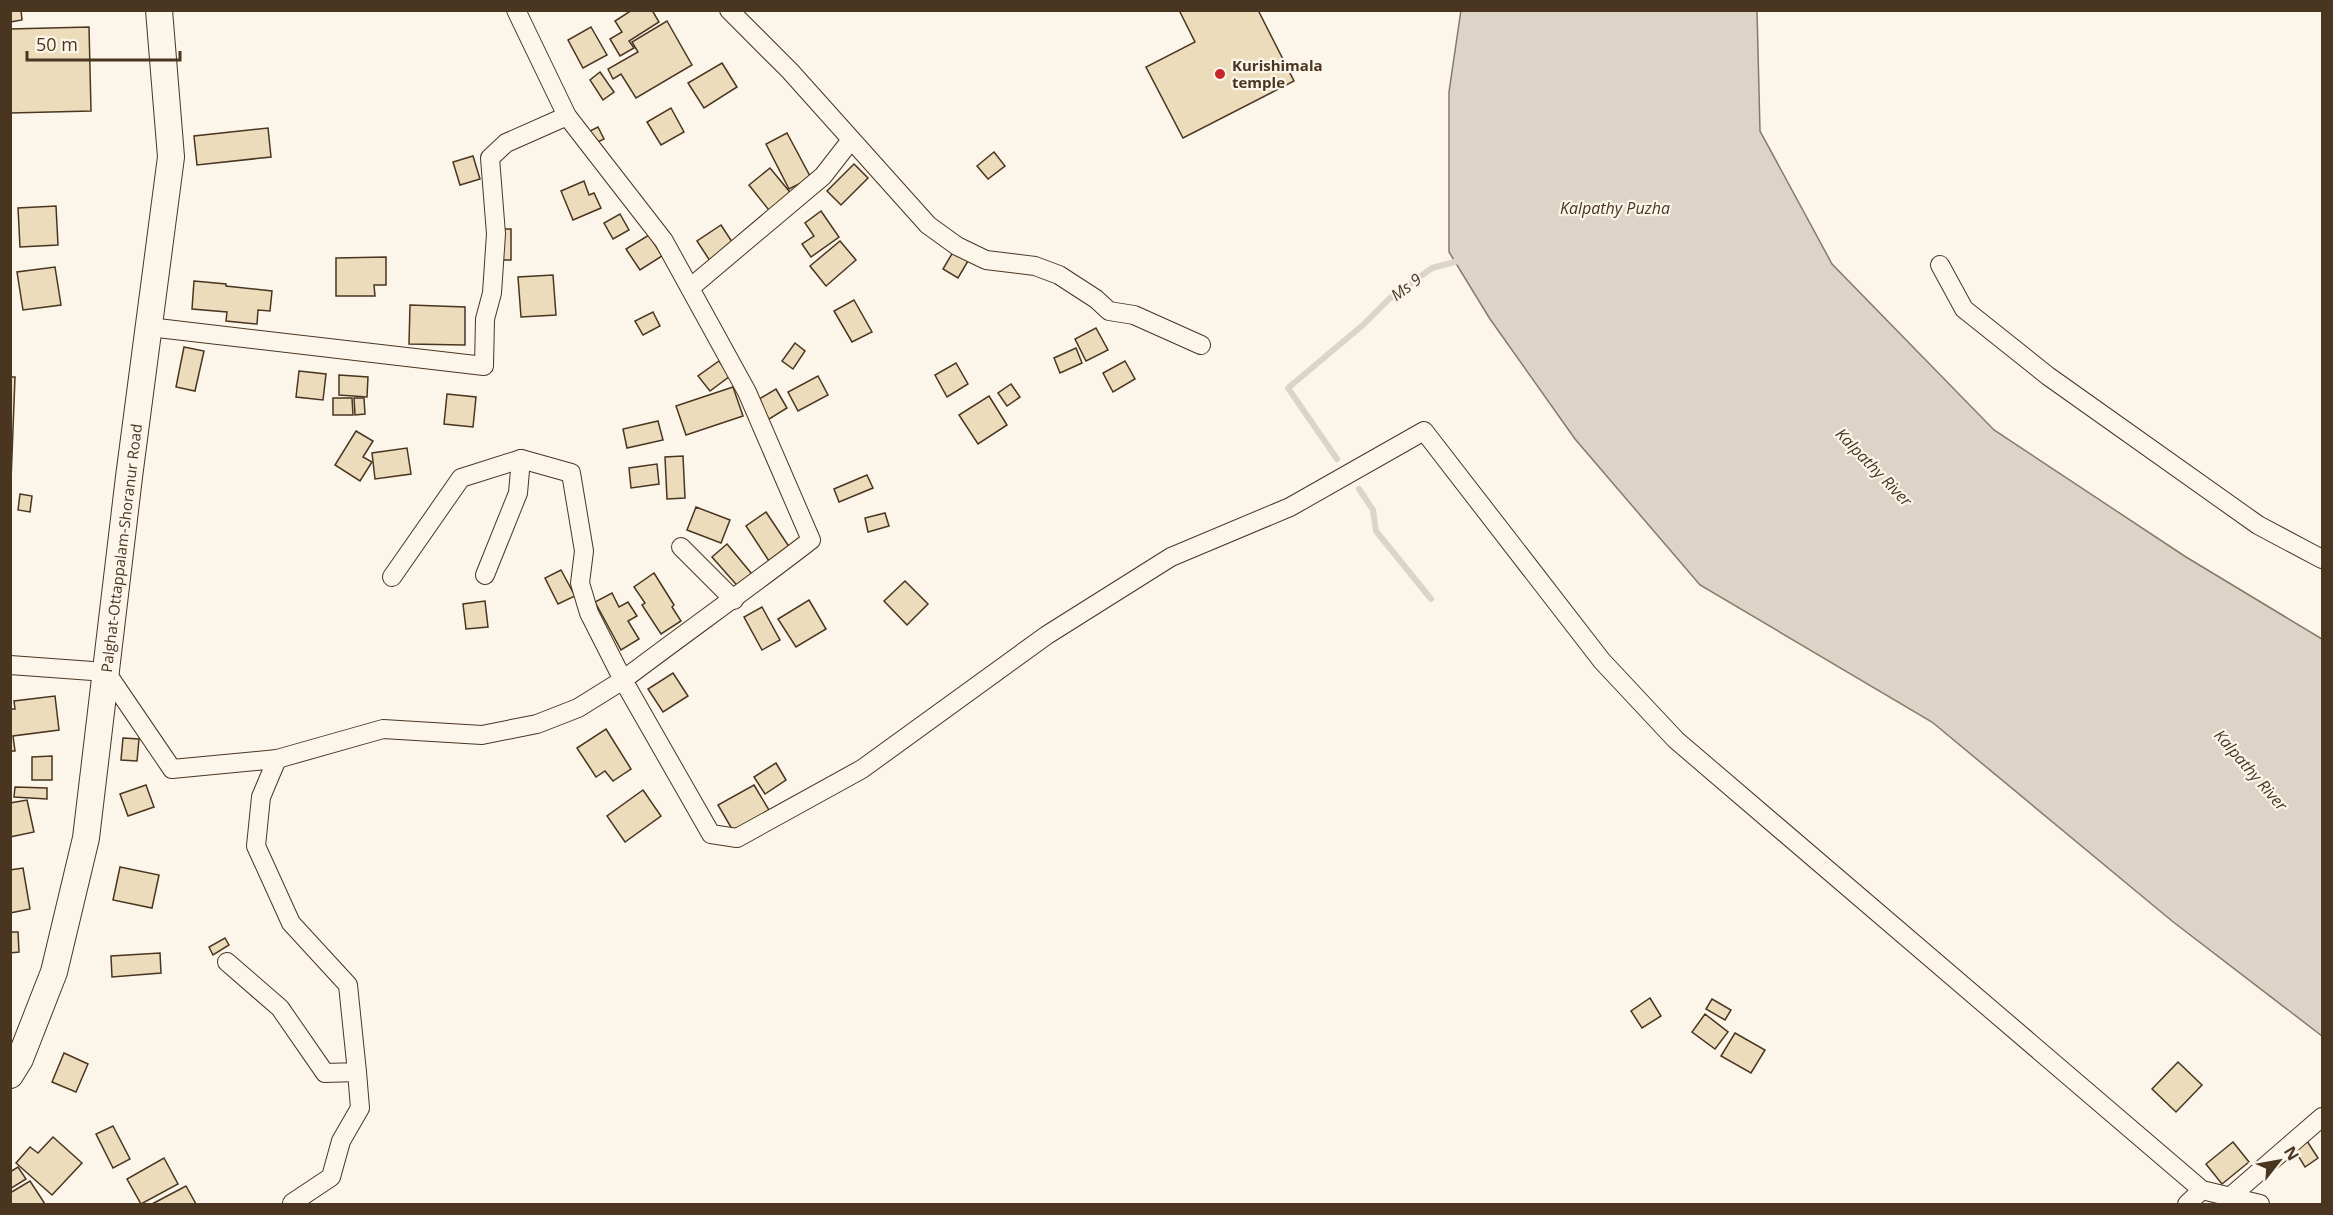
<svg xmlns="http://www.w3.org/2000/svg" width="2333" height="1215" font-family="'Open Sans',sans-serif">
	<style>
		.water { fill: #dcd4c6; stroke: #887966; stroke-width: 1.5 }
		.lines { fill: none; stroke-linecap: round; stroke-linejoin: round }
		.stream { stroke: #dcd4c6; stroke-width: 6 }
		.building { fill: #ecdcbc; stroke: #4a3520; stroke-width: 1.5 }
		.minor-casing { stroke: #4a3520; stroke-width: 20 }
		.secondary-casing { stroke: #4a3520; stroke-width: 28 }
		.minor { stroke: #fbf6e9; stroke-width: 18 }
		.secondary { stroke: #fbf6e9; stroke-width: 26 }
		.poi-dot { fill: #c62828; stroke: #fbf6e9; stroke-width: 2 }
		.labels { text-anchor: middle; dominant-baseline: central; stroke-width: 4.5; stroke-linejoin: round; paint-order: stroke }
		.poi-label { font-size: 15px; font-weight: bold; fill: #4a3520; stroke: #fbf6e9; text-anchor: start }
		.street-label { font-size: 15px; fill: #4a3520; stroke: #fbf6e9 }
		.water-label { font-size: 16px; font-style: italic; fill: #4a3520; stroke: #fbf6e9 }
	</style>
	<rect width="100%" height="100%" fill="#fbf6e9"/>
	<polygon class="water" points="1461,10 1757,11 1760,131 1832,264 1994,430 2186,557 2322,639 2322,1036 2172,921 1932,722 1700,585 1575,439 1490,319 1449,252 1449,92"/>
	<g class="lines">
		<g class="stream">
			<polyline points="1337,459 1288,388 1363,325 1389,299 1432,268 1462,260"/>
			<polyline points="1359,489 1373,510 1376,531 1431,599"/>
		</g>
	</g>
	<g class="building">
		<polygon points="10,10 21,10 22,20 10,22"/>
		<polygon points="632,10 652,10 659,22 629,41 634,48 620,56 610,39 622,32 615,21"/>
		<polygon points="1179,10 1258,10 1294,81 1183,138 1146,67 1195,42"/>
		<polygon points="667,21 692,65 636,98 621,74 613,79 608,69 638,52 632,42"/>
		<polygon points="89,27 91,111 10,113 10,29"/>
		<polygon points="591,27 607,55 583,68 568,40"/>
		<polygon points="722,63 737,87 704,108 688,83"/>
		<polygon points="600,72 614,92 603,100 590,80"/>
		<polygon points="671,108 684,132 661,145 647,122"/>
		<polygon points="598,127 604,139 590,146 584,134"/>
		<polygon points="268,128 271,157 197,165 194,136"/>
		<polygon points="787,133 811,178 789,189 766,144"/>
		<polygon points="994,152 1005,166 988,179 977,166"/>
		<polygon points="473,156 480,179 460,185 453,162"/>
		<polygon points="854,164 868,178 841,205 827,191"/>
		<polygon points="770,168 798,202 776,219 749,185"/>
		<polygon points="584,181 589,195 594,193 601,208 573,220 561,191"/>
		<polygon points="56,206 58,245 20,247 18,208"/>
		<polygon points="821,211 839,237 811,257 802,244 814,236 805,223"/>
		<polygon points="620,214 629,230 613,239 604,223"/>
		<polygon points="721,225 738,251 714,267 697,241"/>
		<rect x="496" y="229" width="15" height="31"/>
		<polygon points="649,235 662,256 640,270 626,249"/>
		<polygon points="840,241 856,260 826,286 810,266"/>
		<polygon points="953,252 968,261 958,278 943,269"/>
		<polygon points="386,257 386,285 374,285 375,296 336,296 336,258"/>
		<polygon points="55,267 61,305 23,310 17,272"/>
		<polygon points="553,275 556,315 521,317 518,277"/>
		<polygon points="194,281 226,284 226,286 272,291 270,311 258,310 257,324 226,321 227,312 192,309"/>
		<polygon points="854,300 872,332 852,342 834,311"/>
		<polygon points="410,305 465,307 465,345 409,344"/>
		<polygon points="653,312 660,326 643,335 635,321"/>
		<polygon points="1096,328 1108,350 1086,361 1075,339"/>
		<polygon points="795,343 805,351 793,369 782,361"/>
		<polygon points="184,347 204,351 195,391 176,387"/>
		<polygon points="1076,348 1082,363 1060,373 1054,358"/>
		<polygon points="719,361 730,376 710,391 698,376"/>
		<polygon points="1125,361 1135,379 1113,392 1103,373"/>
		<polygon points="956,363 968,384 947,397 935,375"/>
		<polygon points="299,371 326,374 323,400 296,397"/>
		<polygon points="339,375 368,377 367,397 339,395"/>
		<polygon points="818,376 828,395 798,411 788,392"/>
		<polygon points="10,377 15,377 11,481 10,481"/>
		<polygon points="1011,384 1020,397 1007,406 998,393"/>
		<polygon points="733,387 743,416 686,435 676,406"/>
		<polygon points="776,389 787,408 766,421 754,402"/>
		<polygon points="447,394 476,397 473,427 444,424"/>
		<polygon points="989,396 1007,425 978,444 959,415"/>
		<polygon points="333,398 352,398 353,415 333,415"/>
		<polygon points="354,398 364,398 365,414 355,415"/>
		<polygon points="658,421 663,440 627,448 623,429"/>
		<polygon points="356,431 373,441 363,457 372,462 360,481 335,465"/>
		<polygon points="407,448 411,474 375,479 372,453"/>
		<polygon points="683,456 685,498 667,499 665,457"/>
		<polygon points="657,464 659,484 631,488 629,468"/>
		<polygon points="867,475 873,488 839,502 834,489"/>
		<polygon points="20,494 32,496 30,512 18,510"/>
		<polygon points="696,507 730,520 721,543 687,530"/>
		<polygon points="766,512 790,548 769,561 746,526"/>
		<polygon points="885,513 889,526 868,532 865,518"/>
		<polygon points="727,544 756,579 742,591 712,557"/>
		<polygon points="561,570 575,596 558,604 545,578"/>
		<polygon points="654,573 674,605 672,607 681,621 661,634 642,605 645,603 634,587"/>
		<polygon points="905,581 928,604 907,625 884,601"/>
		<polygon points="612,593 619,607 628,602 637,616 628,621 639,639 621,650 595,602"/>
		<polygon points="809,600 826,629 796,647 778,619"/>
		<polygon points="485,601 488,627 466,629 463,604"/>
		<polygon points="762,607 780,640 762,650 744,617"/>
		<polygon points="673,673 688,696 663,712 648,689"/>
		<polygon points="55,696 59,730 13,736 15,751 10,751 10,709 15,709 14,701"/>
		<polygon points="606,729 631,769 613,781 605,771 596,777 577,748"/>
		<polygon points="123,738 139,739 137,761 121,760"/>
		<polygon points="52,756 52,780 32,780 32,757"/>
		<polygon points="776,763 786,780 765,794 754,777"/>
		<polygon points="146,785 154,807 128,816 120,794"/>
		<polygon points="754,785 772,815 736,836 718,805"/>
		<polygon points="15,787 47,788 47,799 14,797"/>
		<polygon points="643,790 661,816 625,842 607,816"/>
		<polygon points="27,800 34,832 10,837 10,803"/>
		<polygon points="120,867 159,875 152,908 113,900"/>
		<polygon points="23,868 30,909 10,913 10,870"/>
		<polygon points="10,932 18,932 19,952 10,953"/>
		<polygon points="225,938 229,945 213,955 209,947"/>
		<polygon points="160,953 161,973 112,977 111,956"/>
		<polygon points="1650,998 1661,1016 1642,1028 1631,1011"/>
		<polygon points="1712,999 1731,1010 1725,1020 1706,1009"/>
		<polygon points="1705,1014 1728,1032 1715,1049 1692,1032"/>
		<polygon points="1735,1033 1765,1050 1751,1073 1721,1056"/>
		<polygon points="64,1053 88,1064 76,1092 52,1082"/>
		<polygon points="2178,1062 2202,1085 2176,1112 2152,1089"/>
		<polygon points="113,1126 130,1159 113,1168 96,1134"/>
		<polygon points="53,1137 82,1163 52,1195 16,1163 30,1147 38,1153"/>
		<polygon points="2307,1141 2318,1158 2305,1167 2294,1149"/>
		<polygon points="2233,1142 2249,1162 2222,1184 2206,1164"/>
		<polygon points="164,1158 178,1184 141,1204 127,1179"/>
		<polygon points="18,1167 26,1179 10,1189 10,1172"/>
		<polygon points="30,1181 45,1204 10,1204 10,1193"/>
		<polygon points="186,1186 196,1204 152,1204"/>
	</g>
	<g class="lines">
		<defs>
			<g id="minor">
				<path d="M516,10L567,116L664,241L747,392L811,540C749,588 685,633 623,680L711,834L737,838L862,769L1047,635L1171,557L1290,507L1424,431L1602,661L1676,740L2202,1190L2260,1204"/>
				<polyline points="729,10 790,71 928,225 957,246 986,260 1035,266 1059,275 1096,299 1109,311 1134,315 1201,345"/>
				<polyline points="1940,265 1964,309 2048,376 2258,525 2322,559"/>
				<polyline points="690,288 823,176 851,140"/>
				<polyline points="149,327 484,366 485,319 492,293 496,234 490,158 506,143 567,116"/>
				<polyline points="681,547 734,600"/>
				<polyline points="392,577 461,478 521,459 518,493 485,575"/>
				<polyline points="10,665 106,672 172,769 277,759 261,797 256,846 291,923 348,985 357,1072 325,1073 280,1008 227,962"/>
				<polyline points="277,759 383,729 482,735 537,724 578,708 623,680 589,613 580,583 584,551 571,473 521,459"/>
				<polyline points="2231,1196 2322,1117"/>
				<polyline points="293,1204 292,1203 331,1177 341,1141 360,1108 357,1072"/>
				<polyline points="2187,1204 2202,1190"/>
			</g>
			<polyline id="secondary" points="10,1075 20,1059 54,972 86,838 129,477 171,157 159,10"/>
		</defs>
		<use href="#minor" class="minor-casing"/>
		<use href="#secondary" class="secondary-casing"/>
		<use href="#minor" class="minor"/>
		<use href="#secondary" class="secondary"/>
	</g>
	<circle class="poi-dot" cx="1220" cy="74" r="6"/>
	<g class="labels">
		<g class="poi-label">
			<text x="1232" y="65">Kurishimala<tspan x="1232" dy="17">temple</tspan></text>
		</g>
		<g class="street-label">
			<text transform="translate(121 548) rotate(-83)">Palghat-Ottappalam-Shoranur Road</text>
		</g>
		<g class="water-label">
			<text x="1615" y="208">Kalpathy Puzha</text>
			<text transform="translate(1406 287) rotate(-37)">Ms 9</text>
			<text transform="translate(1874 467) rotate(46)">Kalpathy River</text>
			<text transform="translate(2251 770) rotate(49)">Kalpathy River</text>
		</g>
	</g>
	<rect width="2333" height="1215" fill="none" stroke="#4a3520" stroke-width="24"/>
	<g transform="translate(2279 1161) rotate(59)" stroke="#fbf6e9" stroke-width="4.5" paint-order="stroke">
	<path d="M0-4.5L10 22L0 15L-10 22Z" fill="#4a3520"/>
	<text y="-9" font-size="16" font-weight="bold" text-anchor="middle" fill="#4a3520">N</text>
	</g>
	<path d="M27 51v9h153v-9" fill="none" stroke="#4a3520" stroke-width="3"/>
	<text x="36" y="51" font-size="18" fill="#4a3520" stroke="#fbf6e9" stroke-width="4.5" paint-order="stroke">50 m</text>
</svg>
